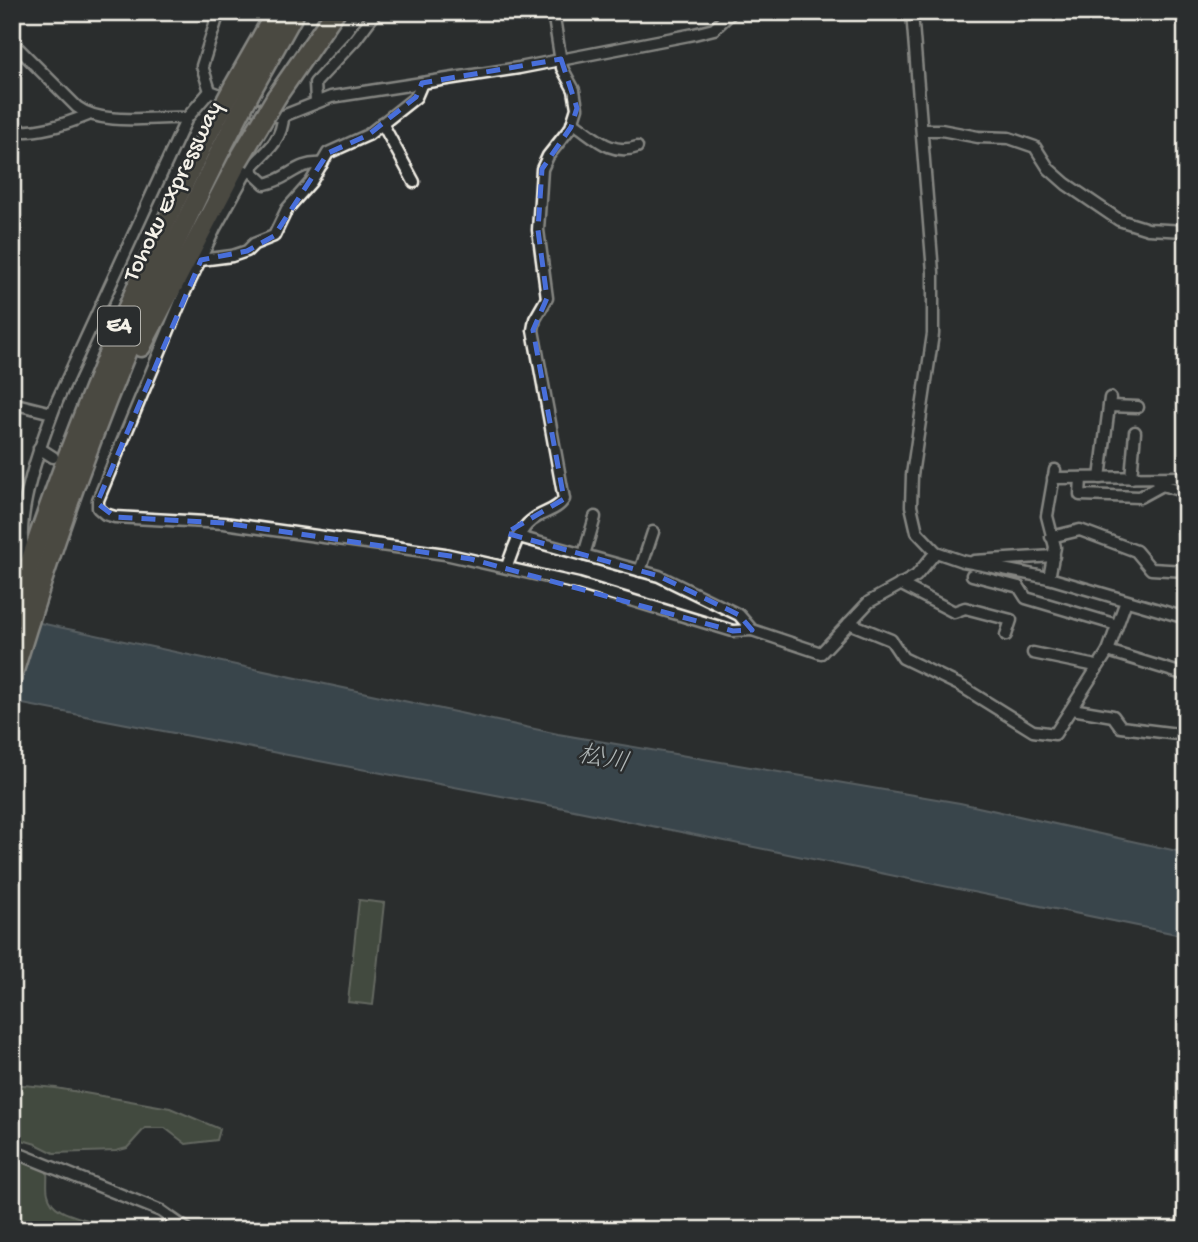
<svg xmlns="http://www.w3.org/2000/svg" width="1198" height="1242" font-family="'Gochi Hand','Klee One',sans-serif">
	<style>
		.green { fill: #606d55; stroke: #aaaf9e; stroke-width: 2 }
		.water { fill: #4d6270; stroke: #909ba0; stroke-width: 2 }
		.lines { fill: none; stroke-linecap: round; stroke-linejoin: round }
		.minor-casing { stroke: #f4f1e8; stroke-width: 15 }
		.motorway-casing { stroke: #f4f1e8; stroke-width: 23 }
		.minor { stroke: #2a2d2e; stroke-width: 10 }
		.motorway { stroke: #726b5a; stroke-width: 18 }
		.motorway-bridge-casing { stroke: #f4f1e8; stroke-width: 23; stroke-linecap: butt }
		.motorway-bridge { stroke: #726b5a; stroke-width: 18 }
		.marked { fill: none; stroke: #486fdb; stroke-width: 5; stroke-dasharray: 14 9; stroke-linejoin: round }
		.labels { text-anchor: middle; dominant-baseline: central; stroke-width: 5; stroke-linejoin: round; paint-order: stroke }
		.shield { fill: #2a2d2e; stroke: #b7b6b0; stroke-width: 2 }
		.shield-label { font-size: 23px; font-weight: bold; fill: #f4f1e8 }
		.street-label { font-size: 24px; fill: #f4f1e8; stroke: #2a2d2e }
		.water-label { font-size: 26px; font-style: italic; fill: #b1b8b8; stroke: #2a2d2e }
	</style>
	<rect width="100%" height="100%" fill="#2a2d2e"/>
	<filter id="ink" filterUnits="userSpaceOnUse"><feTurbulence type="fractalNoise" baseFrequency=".0143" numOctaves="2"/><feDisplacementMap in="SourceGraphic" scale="14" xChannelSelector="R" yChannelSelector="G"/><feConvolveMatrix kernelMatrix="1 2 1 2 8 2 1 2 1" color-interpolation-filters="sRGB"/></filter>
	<g filter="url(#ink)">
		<g class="green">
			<polygon points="359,900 384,903 373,1005 348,1002"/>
			<polygon points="12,1084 56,1088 170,1108 220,1129 217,1140 186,1144 165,1128 145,1128 127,1148 116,1151 54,1153 36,1144 12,1137"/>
			<path d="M12,1157C23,1158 39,1163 47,1172C48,1179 46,1187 48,1194C53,1219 93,1216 109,1230H12Z"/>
		</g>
		<polygon class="water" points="12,617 558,734 960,803 1186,853 1186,936 564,808 12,702"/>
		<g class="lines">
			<defs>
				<g id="minor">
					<polyline points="219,12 202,66 210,91 275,116 283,116 331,97 519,68 694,34 714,29 732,12"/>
					<polyline points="912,12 933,272 933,334 912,475 911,506 917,532 936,552 962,561 1049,578 1186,618"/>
					<path d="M12,42L77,107C104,127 155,116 187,118L210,91"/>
					<polyline points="316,101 315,83 355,40 376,12"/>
					<polyline points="382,123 414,182"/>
					<path d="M574,123C595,137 611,156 637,147"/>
					<polyline points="923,130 941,130 978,137 1009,138 1035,147 1049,169 1066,184 1119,220 1148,229 1186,231"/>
					<path d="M12,131C39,133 63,125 88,115"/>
					<path d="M322,164C295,162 290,179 265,184L249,169L244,176L215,228L184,294L98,500V508L105,514L115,517L224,523L445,554L578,584L733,631L752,630"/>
					<path d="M249,169C265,153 283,140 283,116"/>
					<polyline points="201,260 232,256 247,251 254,244 274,236 287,209 311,182 328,153 368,135 416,97 422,83"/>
					<polyline points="12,403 52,413"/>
					<polyline points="1109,406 1138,407"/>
					<polyline points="39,448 53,457"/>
					<polyline points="1053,478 1186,477"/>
					<polyline points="1081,478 1080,495 1140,497 1162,485"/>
					<polyline points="1100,478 1110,398"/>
					<polyline points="1131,478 1135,432"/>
					<polyline points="1157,481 1162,485 1186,492"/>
					<polyline points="519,537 659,576 739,615 752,630 821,653 869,602 916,576 936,552"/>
					<polyline points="1051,537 1080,530 1136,551 1151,569 1186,571"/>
					<path d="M24,555C14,514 42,440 57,401L187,118"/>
					<polyline points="584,555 595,517"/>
					<polyline points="974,561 1054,556"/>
					<path d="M507,566C513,551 518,531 531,521C541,512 557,511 564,499L533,330L535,319L547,298L538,230L542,169L548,156L571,127L577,108L574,90L562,68L553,12"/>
					<polyline points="640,571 653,532"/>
					<polyline points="972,575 1019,587 1026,598 1117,625"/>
					<polyline points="1049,578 1055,547 1047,516 1055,470"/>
					<polyline points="900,584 954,612 965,608 1011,620 1006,635"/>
					<polyline points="849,623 891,640 903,658 959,685 1033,731 1055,734 1108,651 1126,601"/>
					<polyline points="1108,651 1186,675"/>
					<polyline points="1033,653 1096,666"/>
					<polyline points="1072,709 1113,716 1121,727 1186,735"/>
					<polyline points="12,1151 161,1211 188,1230"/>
					<polyline points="1182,1230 1186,1196"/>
				</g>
				<g id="motorway">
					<polyline points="234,86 276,12"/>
					<polyline points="250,93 295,12"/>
					<polyline points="277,96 335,12"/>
					<polyline points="141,347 238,161"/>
					<path d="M12,619C62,455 128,298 203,144"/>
					<path d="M12,677C44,571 79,467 121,365C151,292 185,222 220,151"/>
				</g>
			</defs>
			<use href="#minor" class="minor-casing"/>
			<use href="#motorway" class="motorway-casing"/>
			<use href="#minor" class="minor"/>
			<use href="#motorway" class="motorway"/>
			<defs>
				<g id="motorway-bridge">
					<polyline points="203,144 234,86"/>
					<polyline points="220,151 250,93"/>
					<polyline points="238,161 277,96"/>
				</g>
			</defs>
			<use href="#motorway-bridge" class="motorway-bridge-casing"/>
			<use href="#motorway-bridge" class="motorway-bridge"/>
		</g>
	</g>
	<path d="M0 0H1198V1242H0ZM561,59L577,108L571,127L542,169L538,230L547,298L533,330L564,499L506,533L659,576L739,615L752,630L733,631L471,559L224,523L115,517L97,503L201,260L247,251L274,236L328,153L368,135L416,97L422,83Z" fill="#2a2d2e" fill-opacity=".55" fill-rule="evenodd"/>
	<path class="marked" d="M561,59L577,108L571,127L542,169L538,230L547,298L533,330L564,499L506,533L659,576L739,615L752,630L733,631L471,559L224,523L115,517L97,503L201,260L247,251L274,236L328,153L368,135L416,97L422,83Z"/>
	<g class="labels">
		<rect class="shield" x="98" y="306.5" width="42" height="39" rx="5"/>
		<g class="shield-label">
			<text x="119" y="326">E4</text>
		</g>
		<g class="street-label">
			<text transform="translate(174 192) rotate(-64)">Tohoku Expressway</text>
		</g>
		<g class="water-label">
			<text transform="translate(603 761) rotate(12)">松川</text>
		</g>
	</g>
	<rect width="1198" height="1242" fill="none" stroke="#2a2d2e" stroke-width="42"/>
	<rect x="21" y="21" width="1156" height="1200" fill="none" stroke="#f4f1e8" stroke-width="2.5" filter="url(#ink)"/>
</svg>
